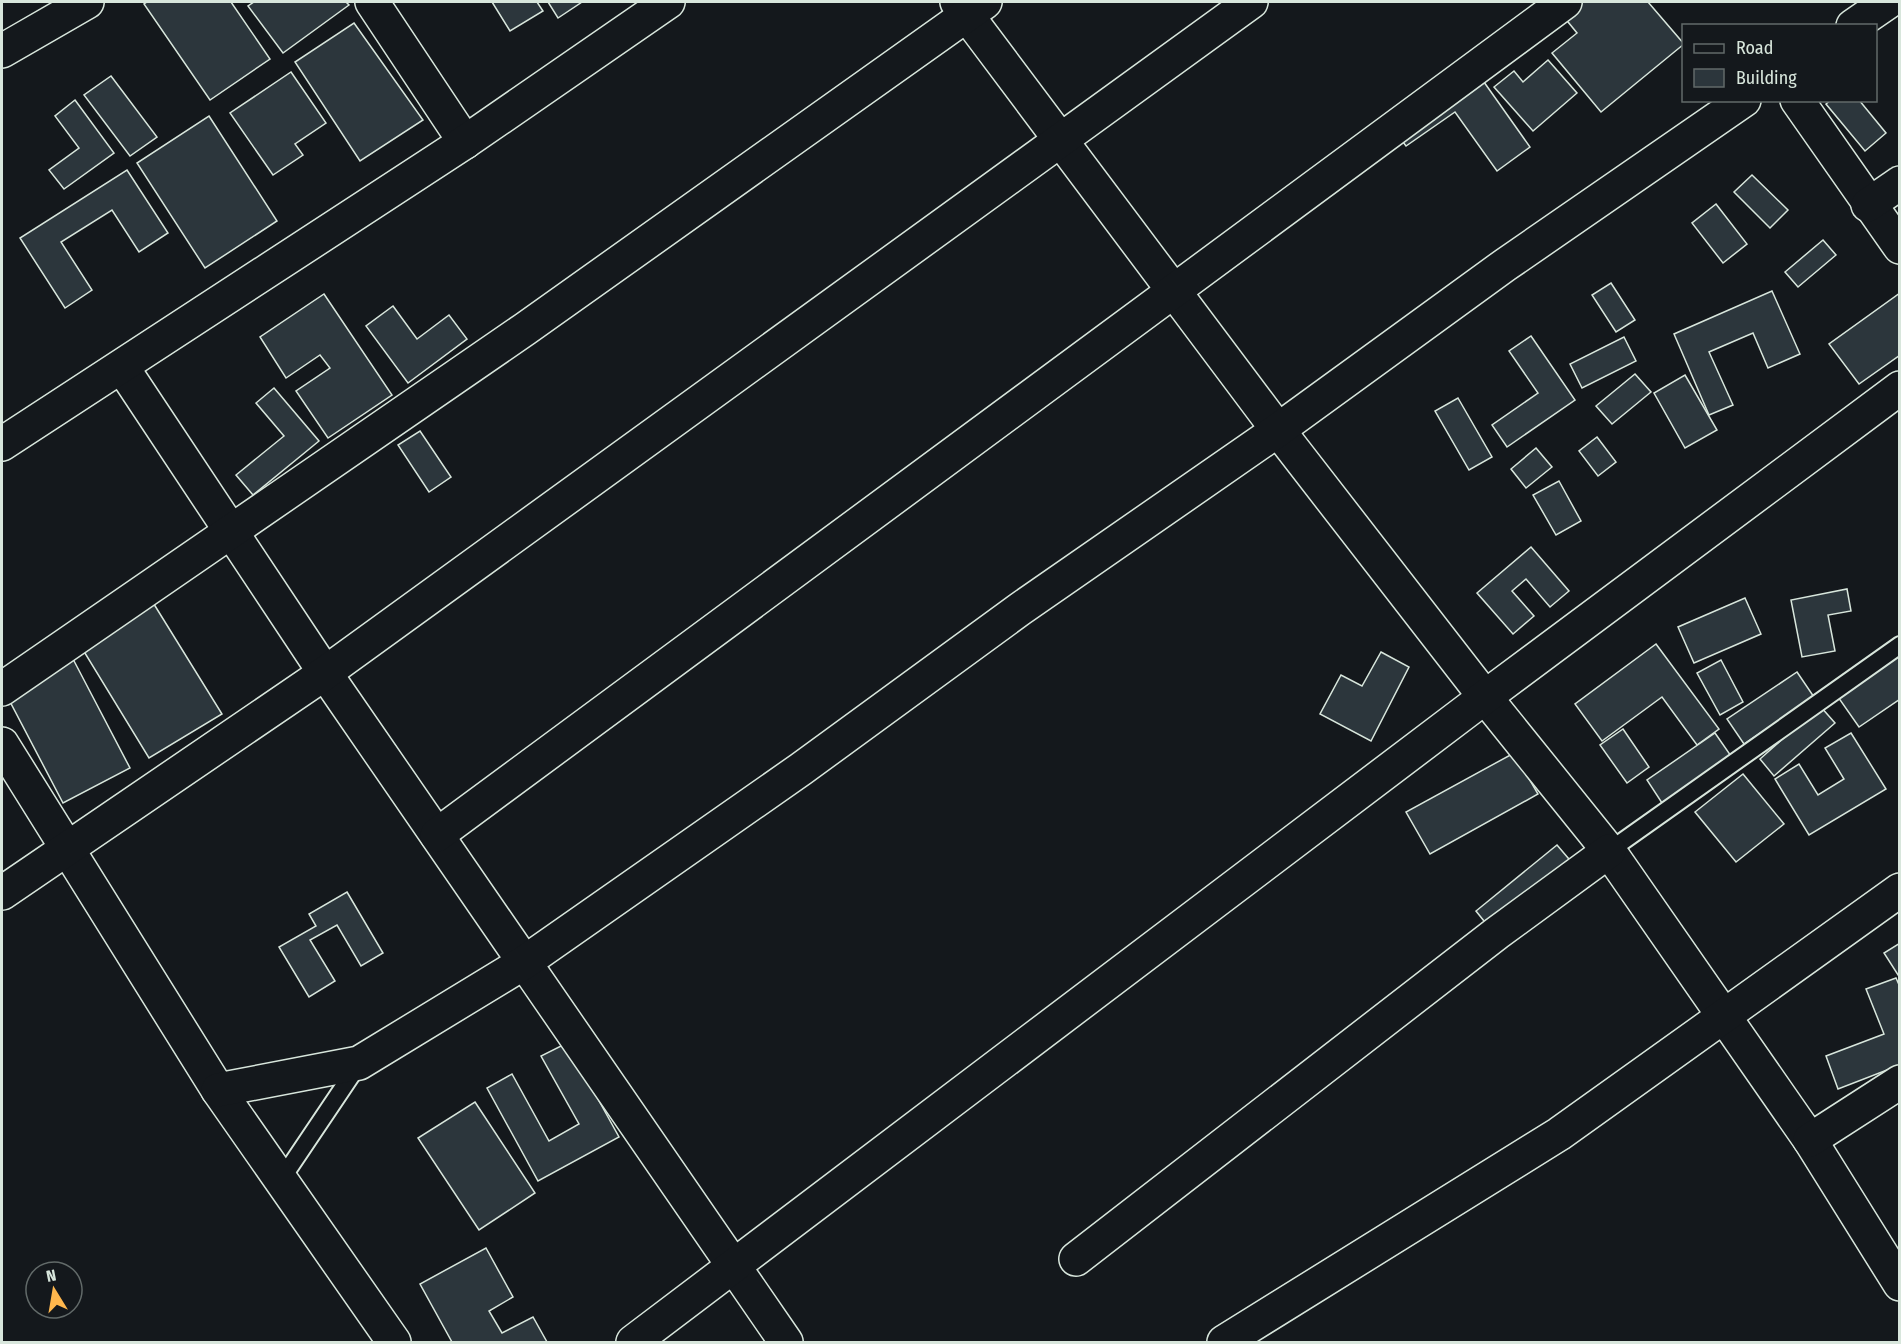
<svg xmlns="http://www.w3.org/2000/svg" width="1901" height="1344" font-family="'Fira Sans Condensed',sans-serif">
	<rect width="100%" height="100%" fill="#14181c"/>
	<!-- building -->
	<g fill="#2c363c" stroke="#d8e6dc" stroke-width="1.5">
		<polygon points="147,2 231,2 270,59 210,100 144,4"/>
		<polygon points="254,2 346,2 349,5 283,53 248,6"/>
		<polygon points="492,2 537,2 543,11 510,31"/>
		<polygon points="548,2 582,2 558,18"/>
		<polygon points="1583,2 1648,2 1684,44 1601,112 1552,53 1577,33 1564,17"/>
		<polygon points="354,23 423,120 360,161 295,62"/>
		<polygon points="1548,60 1577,93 1533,131 1494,87 1514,71 1523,82"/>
		<polygon points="291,72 326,123 295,144 303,155 273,175 230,113"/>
		<polygon points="1479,75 1530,147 1497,171 1455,112 1406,146 1397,134"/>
		<polygon points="111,76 157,137 130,156 84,95"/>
		<polygon points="75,100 114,153 64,189 49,170 79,148 55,116"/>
		<polygon points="1831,100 1859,100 1886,133 1865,151 1826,104"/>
		<polygon points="209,116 277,221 205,268 137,163"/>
		<polygon points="127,170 168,233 139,252 112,210 61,242 92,290 65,308 20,238"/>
		<polygon points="1752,175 1788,210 1770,228 1734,192"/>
		<polygon points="1716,204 1747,244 1723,263 1692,223"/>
		<polygon points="1823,240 1836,255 1798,287 1785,272"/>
		<polygon points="1611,283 1635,320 1616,332 1592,295"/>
		<polygon points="1772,291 1800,354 1768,368 1753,333 1709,352 1733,405 1709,415 1674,334"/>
		<polygon points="1900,293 1900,355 1859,384 1829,344"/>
		<polygon points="324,294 392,395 328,438 296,391 330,368 320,355 286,378 260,337"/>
		<polygon points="393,306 417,339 449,315 467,339 408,383 366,326"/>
		<polygon points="1531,336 1575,400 1507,447 1492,425 1538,393 1509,351"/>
		<polygon points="1624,337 1636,361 1582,388 1570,364"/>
		<polygon points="1635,374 1651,392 1612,424 1596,406"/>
		<polygon points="1685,375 1717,430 1685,448 1654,393"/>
		<polygon points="274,388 319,441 253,495 236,475 284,436 256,403"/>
		<polygon points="1458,398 1492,457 1469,470 1435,411"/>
		<polygon points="420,431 451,477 429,492 398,445"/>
		<polygon points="1597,437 1616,462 1598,476 1579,451"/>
		<polygon points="1536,448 1552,467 1526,488 1511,469"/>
		<polygon points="1559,481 1581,521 1556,535 1533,495"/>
		<polygon points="1531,547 1569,591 1550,607 1526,579 1512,591 1534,616 1513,634 1477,593"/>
		<polygon points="1847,589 1851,611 1828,615 1835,651 1802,657 1791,600"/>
		<polygon points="1745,598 1761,634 1694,663 1678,627"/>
		<polygon points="152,601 222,714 149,758 80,645"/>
		<polygon points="1656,644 1719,729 1697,745 1662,697 1602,741 1575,704"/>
		<polygon points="1381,652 1409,667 1371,741 1320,714 1341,675 1362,686"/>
		<polygon points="1900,653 1900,699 1859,727 1838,697"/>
		<polygon points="73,659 130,768 63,803 6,694"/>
		<polygon points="1721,660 1743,702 1720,715 1697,673"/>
		<polygon points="1797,672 1814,697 1744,744 1727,719"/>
		<polygon points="1820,706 1835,723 1774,776 1760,759"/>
		<polygon points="1623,729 1649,767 1627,783 1600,745"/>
		<polygon points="1715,733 1731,756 1662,803 1647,780"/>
		<polygon points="1851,733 1886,789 1809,835 1775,779 1799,764 1818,795 1844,779 1825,748"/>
		<polygon points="1514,753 1538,794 1430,854 1406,812"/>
		<polygon points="1743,774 1784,824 1736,862 1695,812"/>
		<polygon points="1557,845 1574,865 1492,931 1476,911"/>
		<polygon points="347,892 383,953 361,966 337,925 310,940 335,981 309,997 279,947 316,926 309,914"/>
		<polygon points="1900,943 1900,978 1884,953"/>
		<polygon points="1896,978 1900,987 1900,1065 1838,1089 1826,1056 1884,1034 1866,989"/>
		<polygon points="567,1043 619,1137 538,1181 487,1088 512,1074 549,1141 579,1124 541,1056"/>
		<polygon points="475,1102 535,1193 479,1230 418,1138"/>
		<polygon points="486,1248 513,1297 489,1311 502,1333 533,1317 547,1342 452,1342 420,1284"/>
	</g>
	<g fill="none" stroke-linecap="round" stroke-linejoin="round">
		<defs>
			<g id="lane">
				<polyline points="1609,851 1900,645"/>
				<polyline points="281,1180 359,1064"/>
			</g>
			<g id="street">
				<polyline points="372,2 465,142"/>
				<polyline points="957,2 1278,430 1485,697 1609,851 1810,1140 1900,1284"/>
				<polyline points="1853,26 1888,2"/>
				<polyline points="2,51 87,2"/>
				<polyline points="1797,100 1900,247"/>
				<polyline points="1868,205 1900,183"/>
				<polyline points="122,367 325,673 786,1342"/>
				<polyline points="2,689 525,329 985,2"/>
				<polyline points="2,744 218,1090 394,1342"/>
				<polyline points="437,835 1565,2"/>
				<polyline points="2,893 325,673 1251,2"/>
				<polyline points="218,1090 359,1063 525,962 801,769 1020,609 1278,430 1505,265 1744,100"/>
				<polyline points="1810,1140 1900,1082"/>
				<polyline points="1076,1259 1497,933 1609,851"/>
				<polyline points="633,1342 1485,697 1900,388"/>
				<polyline points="1224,1342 1559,1134 1900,890"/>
			</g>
			<polyline id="secondary" points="2,444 465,142 668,2"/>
		</defs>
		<!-- lane casing -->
		<use href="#lane" stroke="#d8e6dc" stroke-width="20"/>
		<!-- street casing -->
		<use href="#street" stroke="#d8e6dc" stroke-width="36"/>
		<!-- secondary casing -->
		<use href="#secondary" stroke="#d8e6dc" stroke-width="36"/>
		<!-- lane -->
		<use href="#lane" stroke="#14181c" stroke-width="16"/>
		<!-- street -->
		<use href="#street" stroke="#14181c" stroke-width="33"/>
		<!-- secondary -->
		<use href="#secondary" stroke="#14181c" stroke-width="33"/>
	</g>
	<!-- border -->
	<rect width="1901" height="1344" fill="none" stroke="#d8e6dc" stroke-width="6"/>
	<!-- legend -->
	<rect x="1682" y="24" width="195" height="78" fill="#14181c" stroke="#626a69" stroke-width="1.5"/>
	<rect x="1694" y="44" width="30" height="9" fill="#14181c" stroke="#626a69" stroke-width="1.5"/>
	<text x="1736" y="54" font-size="18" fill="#d8e6dc">Road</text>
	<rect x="1694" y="69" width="30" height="18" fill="#2c363c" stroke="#626a69" stroke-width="1.5"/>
	<text x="1736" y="84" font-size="18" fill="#d8e6dc">Building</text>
	<!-- north arrow -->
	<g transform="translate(54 1290) rotate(349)"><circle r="28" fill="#14181c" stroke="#626a69" stroke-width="1.5"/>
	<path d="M0-4.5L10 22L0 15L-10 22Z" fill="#ffb74d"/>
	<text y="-9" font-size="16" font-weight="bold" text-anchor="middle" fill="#d8e6dc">N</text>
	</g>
</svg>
